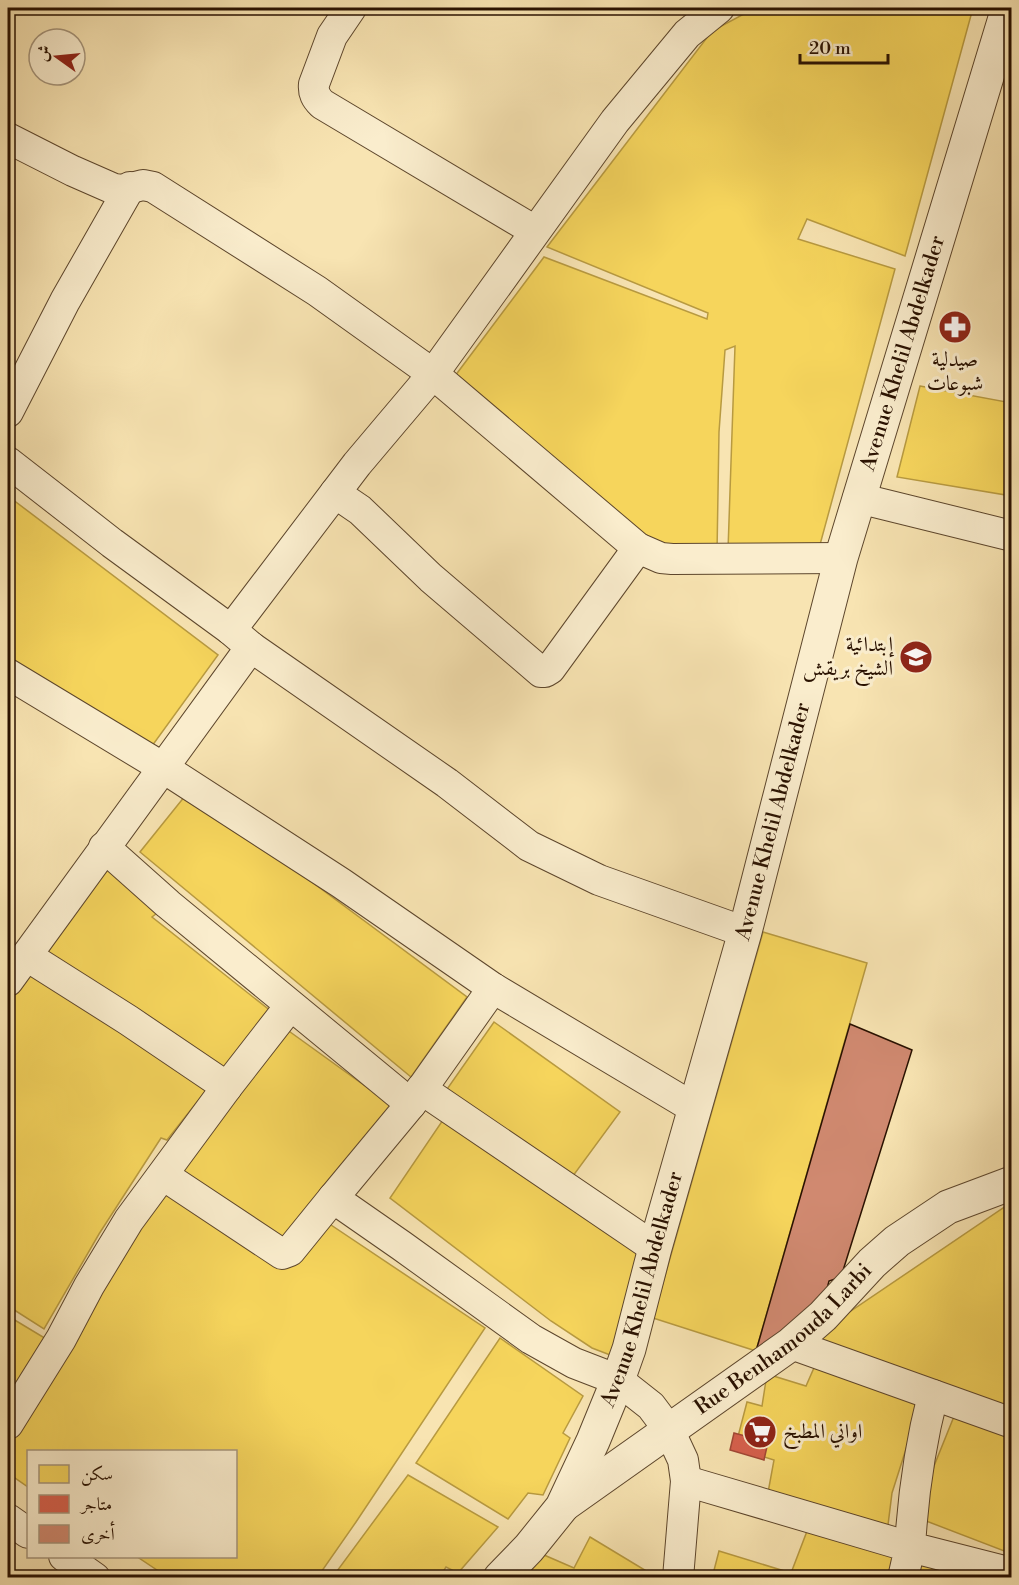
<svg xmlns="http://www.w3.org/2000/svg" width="1019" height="1585" font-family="'Libre Bodoni',Amiri,serif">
	<rect width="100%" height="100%" fill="#f8e4b2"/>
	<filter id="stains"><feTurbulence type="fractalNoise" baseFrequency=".00333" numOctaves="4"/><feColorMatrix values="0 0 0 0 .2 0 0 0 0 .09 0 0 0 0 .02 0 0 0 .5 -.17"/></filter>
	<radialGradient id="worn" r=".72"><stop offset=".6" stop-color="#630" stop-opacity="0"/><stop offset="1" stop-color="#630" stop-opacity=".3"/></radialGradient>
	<!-- homes -->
	<g fill="#f6d55c" stroke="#b89a40" stroke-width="1.5">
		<polygon points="755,8 973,8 905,256 807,219 798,239 895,269 818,552 728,550 735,346 725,350 719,432 717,553 659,554 455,376 544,257 707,319 708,313 547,247 712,31"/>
		<polygon points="920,386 1012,403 1012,496 897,477"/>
		<polygon points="8,496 218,655 152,746 8,657"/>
		<polygon points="189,791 467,997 411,1077 140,852"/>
		<polygon points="104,865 161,910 152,917 272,1012 222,1076 39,957"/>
		<polygon points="763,932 867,963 756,1351 653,1318"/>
		<polygon points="32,970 212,1083 167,1140 161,1138 99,1234 44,1329 8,1306 8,1003"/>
		<polygon points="494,1022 620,1112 570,1180 445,1092"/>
		<polygon points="286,1029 397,1109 284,1249 174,1178"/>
		<polygon points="447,1114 647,1251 618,1358 592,1348 551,1321 390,1198"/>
		<polygon points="168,1182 290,1264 319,1217 485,1328 356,1522 317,1578 169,1578 136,1556 236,1556 236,1452 28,1452 28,1487 8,1473 8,1437"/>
		<polygon points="1012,1202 1012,1416 811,1338"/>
		<polygon points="8,1316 48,1340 8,1408"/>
		<polygon points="500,1338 583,1396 563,1433 570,1438 543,1495 528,1493 508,1519 416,1463"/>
		<polygon points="817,1361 921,1402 892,1493 887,1533 767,1498 774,1460 735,1448 747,1402 762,1406 767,1374 806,1386"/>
		<polygon points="957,1409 1012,1430 1012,1554 921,1519 934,1466"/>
		<polygon points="408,1475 498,1527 458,1573 446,1567 439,1578 346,1578 337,1571"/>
		<polygon points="809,1526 902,1557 897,1578 712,1578 719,1551 791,1573"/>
		<polygon points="590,1537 658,1578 524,1578 544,1555 574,1568"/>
		<polygon points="921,1558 977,1578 918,1578"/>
	</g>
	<!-- shops -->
	<polygon fill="#d6604d" stroke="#a24836" stroke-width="1.5" points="734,1433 768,1442 764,1460 730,1450"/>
	<!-- building -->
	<polygon fill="#d08970" stroke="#291100" stroke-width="1.5" points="850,1024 912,1050 841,1277 829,1281 821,1312 756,1351"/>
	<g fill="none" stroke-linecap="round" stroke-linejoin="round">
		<defs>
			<g id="minor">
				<path d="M 351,8 L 332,36 L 314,84 C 313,93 316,98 322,104 L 535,231"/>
				<polyline points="8,138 73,171 114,189 123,190 143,185 153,187 317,291 433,374 638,548 661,558 672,559 841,558"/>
				<polyline points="8,412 65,301 130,187"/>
				<polyline points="8,462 112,543 231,630 251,647 447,783 529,846 599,880 745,932"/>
				<polyline points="335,493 360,510 431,578 541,672 545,672 550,669 638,548"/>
				<polyline points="858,498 1012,536"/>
				<polyline points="231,630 357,464 433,374 615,121 687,34 719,8"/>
				<polyline points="8,674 162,767 341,883 493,988 694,1108"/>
				<polyline points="104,847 168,904 411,1104 333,1198 402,1246 531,1339 574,1363 618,1380 651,1406 669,1430 683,1460 686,1481 678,1578"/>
				<polyline points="27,956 128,1020 227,1087"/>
				<polyline points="8,981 251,647"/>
				<polyline points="421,1089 655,1248"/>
				<polyline points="411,1104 493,988"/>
				<polyline points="163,1175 282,1254 290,1251 333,1198"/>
				<polyline points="791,1344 1012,1423"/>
				<path d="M 933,1395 C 920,1445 913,1495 910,1547 L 1012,1573"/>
				<polyline points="8,1424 61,1339 89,1286 129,1220 227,1087 290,1006"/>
				<polyline points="686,1481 910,1547 903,1578"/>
				<polyline points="8,1519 28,1533"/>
				<polyline points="64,1556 95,1578"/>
			</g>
			<g id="tertiary">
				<path id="s1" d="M 565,1504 L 791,1344 L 823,1316 L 872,1263 L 897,1241 L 948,1207 L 1012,1183"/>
				<path id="s2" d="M 500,1578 L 529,1548 L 562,1507 L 593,1441 L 618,1380 L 629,1349 L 655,1248 L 745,932 L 841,558 L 1008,8"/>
			</g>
		</defs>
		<!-- minor casing -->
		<use href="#minor" stroke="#5d462c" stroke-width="32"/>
		<!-- tertiary casing -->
		<use href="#tertiary" stroke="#5d462c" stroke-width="35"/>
		<!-- minor -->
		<use href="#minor" stroke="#faedcd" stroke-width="30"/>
		<!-- tertiary -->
		<use href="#tertiary" stroke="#faedcd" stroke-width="33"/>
	</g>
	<!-- icons -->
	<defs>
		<symbol id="pharmacy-disc" viewBox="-11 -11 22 22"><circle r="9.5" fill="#8f2418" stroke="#faedcd"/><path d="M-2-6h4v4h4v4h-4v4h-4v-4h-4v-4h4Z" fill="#fff"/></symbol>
		<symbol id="school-disc" viewBox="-11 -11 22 22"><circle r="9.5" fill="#8f2418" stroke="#faedcd"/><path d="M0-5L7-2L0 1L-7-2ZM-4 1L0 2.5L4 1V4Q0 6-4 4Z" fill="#fff"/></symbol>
		<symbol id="supermarket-disc" viewBox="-11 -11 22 22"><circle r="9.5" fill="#8f2418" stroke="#faedcd"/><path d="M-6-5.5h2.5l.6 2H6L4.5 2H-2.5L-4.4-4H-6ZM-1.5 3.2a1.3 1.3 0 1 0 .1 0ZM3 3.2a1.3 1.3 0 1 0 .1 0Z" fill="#fff"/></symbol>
	</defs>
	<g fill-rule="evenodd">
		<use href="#pharmacy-disc" x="936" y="308" width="38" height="38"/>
		<use href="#school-disc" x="897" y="638" width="38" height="38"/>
		<use href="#supermarket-disc" x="741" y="1413" width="38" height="38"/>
	</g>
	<g text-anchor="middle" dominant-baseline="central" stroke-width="6" stroke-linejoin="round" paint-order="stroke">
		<!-- street labels -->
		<g font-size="21" fill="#291100" stroke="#faedcd">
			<text stroke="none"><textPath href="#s2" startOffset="1299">Avenue Khelil Abdelkader</textPath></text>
			<text stroke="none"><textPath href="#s2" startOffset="813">Avenue Khelil Abdelkader</textPath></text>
			<text stroke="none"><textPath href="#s2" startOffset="327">Avenue Khelil Abdelkader</textPath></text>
			<text stroke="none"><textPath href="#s1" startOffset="274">Rue Benhamouda Larbi</textPath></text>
		</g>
		<!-- poi labels -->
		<g font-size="21" fill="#291100" stroke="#faedcd">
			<text x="955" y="360">صيدلية<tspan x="955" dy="24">شبوعات</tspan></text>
			<text x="893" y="645" text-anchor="end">إبتدائية<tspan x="893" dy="24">الشيخ بريقش</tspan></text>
			<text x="783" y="1432" text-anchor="start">اواني المطبخ</text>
		</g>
	</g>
	<!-- margin -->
	<rect width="1019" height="1585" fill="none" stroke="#f8e4b2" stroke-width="30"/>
	<rect x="9" y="9" width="1001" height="1567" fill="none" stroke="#291100" stroke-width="3"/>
	<rect x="15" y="15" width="989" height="1555" fill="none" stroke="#291100" stroke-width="1.5"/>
	<!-- legend -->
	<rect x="27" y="1450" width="210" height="108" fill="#faedcd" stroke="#a6957b" stroke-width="1.5"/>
	<rect x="39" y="1465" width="30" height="18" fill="#f6d55c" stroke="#a6957b" stroke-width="1.5"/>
	<text x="81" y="1480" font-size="18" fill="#291100">سكن</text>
	<rect x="39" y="1495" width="30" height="18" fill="#d6604d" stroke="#a6957b" stroke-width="1.5"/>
	<text x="81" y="1510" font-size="18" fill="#291100">متاجر</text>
	<rect x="39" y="1525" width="30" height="18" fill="#d08970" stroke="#a6957b" stroke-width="1.5"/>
	<text x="81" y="1540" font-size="18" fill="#291100">أخرى</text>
	<!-- north arrow -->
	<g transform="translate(57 57) rotate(285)"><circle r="28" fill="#faedcd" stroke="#a6957b" stroke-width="1.5"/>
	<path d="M0-4.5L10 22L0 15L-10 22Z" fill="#8f2418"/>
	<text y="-9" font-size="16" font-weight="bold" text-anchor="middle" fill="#291100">ش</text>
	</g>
	<!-- scale -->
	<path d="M800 54v9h88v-9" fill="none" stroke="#291100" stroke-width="3"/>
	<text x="809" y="54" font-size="18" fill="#291100" stroke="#faedcd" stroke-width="4.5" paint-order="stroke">20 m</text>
	<rect width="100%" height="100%" filter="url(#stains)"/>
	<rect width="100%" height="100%" fill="url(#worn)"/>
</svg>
